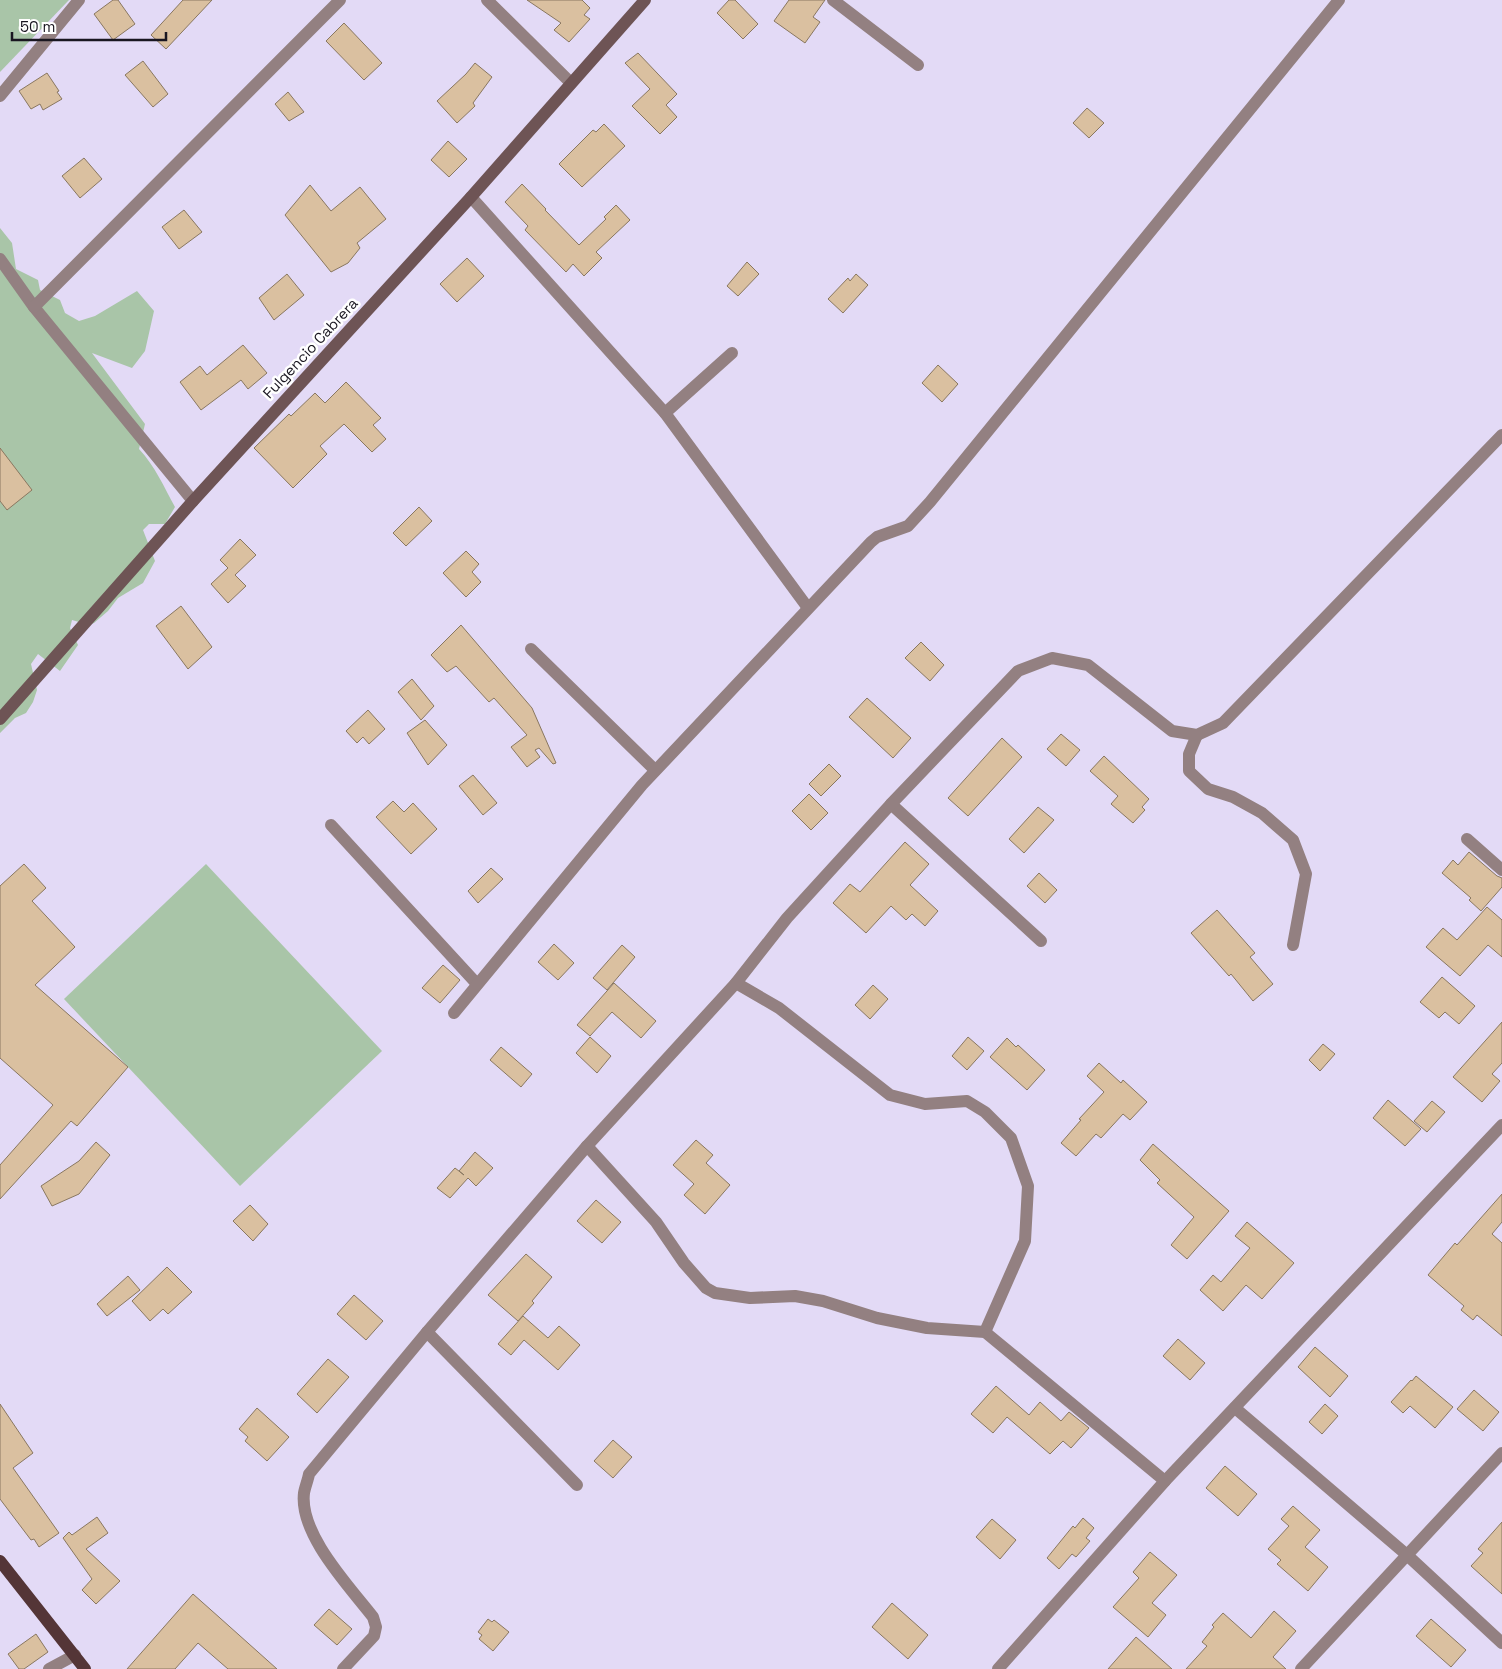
<svg xmlns="http://www.w3.org/2000/svg" width="1502" height="1669" font-family="'Space Grotesk',sans-serif">
	<rect width="100%" height="100%" fill="#e3daf6"/>
	<!-- green -->
	<g fill="#a9c5a8">
		<polygon points="0,0 69,0 0,72"/>
		<path d="M 0,228 L 12,243 L 16,269 L 38,280 L 40,290 L 60,300 L 65,313 L 79,321 L 95,316 L 137,291 L 154,311 L 145,351 L 132,368 L 92,353 L 145,424 L 139,449 C 155,466 164,487 175,507 L 165,524 L 149,524 L 143,530 L 155,561 L 143,583 L 118,598 L 108,611 L 94,623 L 89,625 L 72,620 L 70,628 L 78,645 L 60,671 L 38,654 L 31,664 L 37,690 L 33,702 L 26,713 L 15,718 L 0,733 Z"/>
		<polygon points="206,864 382,1051 240,1186 64,999"/>
	</g>
	<!-- building -->
	<g fill="#dac0a0" stroke="#897760">
		<polygon points="113,0 118,0 135,24 113,40 94,14"/>
		<polygon points="183,0 212,0 166,49 151,35"/>
		<polygon points="527,0 582,0 590,8 584,15 590,19 569,42 554,30 561,23"/>
		<polygon points="729,0 735,0 758,24 743,39 717,13"/>
		<polygon points="789,0 825,0 813,17 820,22 805,43 774,21"/>
		<polygon points="344,23 382,63 364,80 326,41"/>
		<polygon points="638,53 677,94 666,105 677,117 660,134 632,106 650,89 625,63"/>
		<polygon points="143,61 168,94 153,107 125,75"/>
		<polygon points="475,63 492,77 473,103 475,106 457,123 437,101 466,74"/>
		<polygon points="47,73 59,91 57,92 62,99 43,110 40,104 31,109 19,91"/>
		<polygon points="288,92 304,112 289,121 275,104"/>
		<polygon points="1087,108 1104,123 1089,138 1073,123"/>
		<polygon points="604,124 625,146 582,187 559,164 593,130 596,132"/>
		<polygon points="448,141 467,159 449,177 431,160"/>
		<polygon points="84,158 102,179 80,198 62,176"/>
		<polygon points="522,184 546,209 545,210 579,245 606,219 604,217 616,205 630,220 596,252 602,258 584,276 573,264 566,272 525,230 528,226 505,202"/>
		<polygon points="310,185 331,211 360,187 386,219 357,243 360,248 348,263 331,272 285,215"/>
		<polygon points="184,210 202,232 179,249 162,227"/>
		<polygon points="467,258 484,276 457,302 440,284"/>
		<polygon points="747,262 759,274 738,296 727,286"/>
		<polygon points="287,274 304,295 274,320 259,298"/>
		<polygon points="856,274 868,285 843,313 828,299 848,278 850,281"/>
		<polygon points="243,345 267,373 248,389 241,380 201,410 180,382 200,366 207,375"/>
		<polygon points="938,365 958,384 942,402 922,383"/>
		<polygon points="346,382 381,418 373,425 386,439 372,452 344,424 320,446 327,454 293,488 254,448 289,414 291,416 315,393 325,403"/>
		<polygon points="0,448 32,490 7,510 0,501"/>
		<polygon points="419,507 432,521 406,546 393,533"/>
		<polygon points="240,539 256,555 235,575 246,586 228,603 211,584 228,568 220,560"/>
		<polygon points="466,551 479,564 472,572 481,582 466,597 443,573"/>
		<polygon points="181,606 212,647 188,669 156,626"/>
		<polygon points="461,625 532,708 556,763 553,764 539,748 535,750 540,757 527,767 511,747 527,735 494,698 489,702 456,666 447,672 431,655"/>
		<polygon points="921,642 944,665 930,681 905,658"/>
		<polygon points="412,679 434,706 421,720 398,692"/>
		<polygon points="867,698 911,738 893,758 849,717"/>
		<polygon points="368,710 385,729 369,744 363,737 357,743 346,731"/>
		<polygon points="425,720 447,745 428,765 407,733"/>
		<polygon points="1061,734 1080,750 1066,766 1047,749"/>
		<polygon points="1002,738 1022,757 968,816 948,798"/>
		<polygon points="1104,756 1149,799 1142,807 1145,810 1133,823 1111,804 1118,796 1090,771"/>
		<polygon points="829,764 841,776 821,796 809,784"/>
		<polygon points="473,775 497,803 483,815 459,786"/>
		<polygon points="809,794 828,813 811,830 792,811"/>
		<polygon points="393,801 404,812 413,803 437,829 411,854 376,817"/>
		<polygon points="1038,807 1054,820 1024,853 1009,839"/>
		<polygon points="905,842 929,864 910,885 938,911 925,926 912,914 906,920 891,906 866,933 833,903 850,884 860,892"/>
		<polygon points="1469,852 1497,876 1502,878 1502,887 1481,911 1469,900 1471,898 1442,873 1453,860 1458,865"/>
		<polygon points="24,864 46,888 32,901 75,947 35,985 128,1067 77,1126 71,1121 0,1199 0,1165 53,1105 0,1058 0,886"/>
		<polygon points="491,868 503,879 478,903 468,891"/>
		<polygon points="1039,873 1057,890 1045,903 1027,886"/>
		<polygon points="1487,907 1502,920 1502,957 1488,945 1460,976 1426,947 1443,928 1457,940"/>
		<polygon points="1217,910 1255,953 1250,957 1273,984 1253,1001 1231,974 1229,976 1191,933"/>
		<polygon points="554,944 574,963 558,980 538,962"/>
		<polygon points="622,945 635,957 607,990 593,978"/>
		<polygon points="443,965 460,980 440,1003 422,988"/>
		<polygon points="1442,977 1475,1006 1459,1024 1445,1012 1439,1018 1420,1002"/>
		<polygon points="614,983 656,1021 641,1038 612,1012 590,1036 577,1025"/>
		<polygon points="873,985 888,999 870,1019 855,1005"/>
		<polygon points="1502,1022 1502,1063 1492,1074 1500,1081 1482,1102 1453,1077"/>
		<polygon points="590,1037 611,1056 597,1073 576,1053"/>
		<polygon points="968,1037 984,1051 967,1070 952,1056"/>
		<polygon points="1007,1038 1016,1047 1018,1045 1045,1070 1027,1090 990,1057"/>
		<polygon points="1323,1044 1335,1054 1320,1071 1309,1060"/>
		<polygon points="501,1047 532,1074 521,1087 490,1060"/>
		<polygon points="1099,1063 1121,1083 1123,1080 1147,1102 1130,1120 1123,1114 1101,1138 1096,1134 1076,1156 1061,1143 1081,1120 1079,1119 1104,1092 1087,1076"/>
		<polygon points="1388,1100 1421,1129 1405,1146 1373,1118"/>
		<polygon points="1432,1101 1445,1112 1427,1132 1414,1121"/>
		<polygon points="696,1140 713,1155 706,1163 730,1185 705,1214 684,1195 694,1184 673,1165"/>
		<polygon points="96,1142 110,1155 79,1194 52,1206 41,1186 79,1161"/>
		<polygon points="1153,1144 1229,1211 1187,1259 1171,1245 1194,1217 1157,1183 1160,1180 1140,1160"/>
		<polygon points="475,1152 493,1168 476,1186 468,1178 450,1198 437,1188 455,1168 464,1175 459,1171"/>
		<polygon points="1502,1194 1502,1222 1492,1234 1502,1243 1502,1336 1477,1315 1473,1320 1461,1310 1464,1306 1428,1275 1455,1243 1457,1245"/>
		<polygon points="596,1200 621,1222 602,1243 577,1221"/>
		<polygon points="250,1205 268,1224 253,1241 233,1221"/>
		<polygon points="1247,1222 1294,1263 1262,1299 1246,1285 1223,1311 1200,1290 1213,1275 1221,1282 1250,1248 1235,1236"/>
		<polygon points="526,1254 552,1277 532,1301 534,1303 518,1321 488,1295"/>
		<polygon points="167,1267 192,1292 168,1314 163,1309 150,1321 132,1301"/>
		<polygon points="128,1276 140,1290 107,1316 97,1304"/>
		<polygon points="354,1295 383,1321 366,1340 337,1314"/>
		<polygon points="523,1316 548,1338 559,1326 580,1345 558,1370 524,1340 511,1355 498,1344"/>
		<polygon points="1178,1339 1205,1363 1190,1380 1163,1356"/>
		<polygon points="1315,1347 1348,1376 1330,1397 1298,1367"/>
		<polygon points="328,1359 349,1377 317,1413 297,1394"/>
		<polygon points="1416,1376 1453,1407 1435,1428 1410,1406 1403,1413 1391,1402 1411,1380 1412,1381"/>
		<polygon points="996,1386 1029,1415 1040,1402 1061,1421 1069,1412 1089,1428 1071,1448 1063,1441 1050,1454 1007,1417 993,1433 971,1414"/>
		<polygon points="1474,1390 1499,1412 1483,1431 1457,1409"/>
		<polygon points="0,1404 33,1453 13,1468 59,1533 39,1547 34,1539 31,1540 0,1499"/>
		<polygon points="1325,1404 1338,1416 1322,1434 1309,1422"/>
		<polygon points="257,1408 289,1437 267,1461 245,1441 248,1437 239,1429"/>
		<polygon points="613,1440 632,1457 613,1478 594,1461"/>
		<polygon points="1225,1466 1257,1494 1238,1516 1206,1488"/>
		<polygon points="1293,1506 1320,1530 1305,1547 1328,1567 1308,1591 1277,1564 1281,1560 1268,1549 1289,1526 1281,1519"/>
		<polygon points="97,1517 108,1533 86,1549 120,1581 96,1604 82,1590 92,1579 63,1538 69,1532 72,1535"/>
		<polygon points="1083,1518 1094,1528 1086,1538 1090,1541 1076,1557 1072,1554 1059,1569 1047,1558 1073,1526 1075,1528"/>
		<polygon points="992,1519 1016,1540 1000,1559 976,1537"/>
		<polygon points="1502,1522 1502,1594 1471,1566 1483,1553 1478,1549"/>
		<polygon points="1150,1552 1177,1575 1152,1603 1166,1615 1148,1637 1113,1607 1139,1578 1133,1572"/>
		<polygon points="193,1594 220,1618 277,1669 228,1669 198,1643 175,1669 127,1669"/>
		<polygon points="892,1603 928,1635 908,1659 872,1627"/>
		<polygon points="329,1609 352,1629 337,1645 314,1625"/>
		<polygon points="1274,1611 1296,1631 1273,1657 1286,1669 1186,1669 1207,1646 1202,1642 1214,1627 1212,1625 1223,1613 1251,1638"/>
		<polygon points="488,1619 492,1622 494,1620 509,1632 493,1651 479,1639 482,1635 478,1632"/>
		<polygon points="1431,1619 1466,1650 1451,1667 1416,1636"/>
		<polygon points="36,1634 48,1652 24,1669 19,1669 8,1654"/>
		<polygon points="1136,1637 1172,1669 1108,1669"/>
	</g>
	<g fill="none" stroke-linecap="round" stroke-linejoin="round">
		<!-- minor -->
		<g stroke="#938081" stroke-width="12">
			<polyline points="487,0 571,83"/>
			<polyline points="833,0 918,65"/>
			<polyline points="0,96 79,0"/>
			<polyline points="471,197 665,413 808,608"/>
			<polyline points="0,259 34,307 193,501"/>
			<polyline points="34,307 340,0"/>
			<polyline points="665,413 732,353"/>
			<polyline points="531,649 655,770"/>
			<polyline points="1197,735 1189,754 1189,771 1208,789 1233,797 1262,813 1293,840 1306,874 1293,945"/>
			<polyline points="891,804 1041,941"/>
			<polyline points="331,825 477,984"/>
			<polyline points="1467,839 1502,870"/>
			<polyline points="736,983 779,1008 890,1095 925,1104 967,1101 985,1112 1011,1138 1028,1186 1025,1241 985,1332"/>
			<polyline points="454,1013 642,785 871,542 877,537 908,526 930,502 1339,0"/>
			<polyline points="587,1146 656,1222 684,1263 706,1288 715,1293 750,1298 795,1296 823,1301 877,1318 927,1328 985,1332 1165,1481"/>
			<polyline points="427,1332 577,1485"/>
			<polyline points="1235,1408 1407,1555 1502,1643"/>
			<polyline points="49,1669 75,1655"/>
			<path d="M 343,1669 L 374,1636 L 376,1627 L 373,1617 C 349,1586 299,1534 304,1493 C 305,1487 308,1480 309,1474 L 427,1332 L 587,1146 L 736,983 L 787,918 L 891,804 L 1018,671 L 1052,658 L 1088,665 L 1172,731 L 1197,735 L 1223,723 L 1502,435"/>
			<polyline points="998,1669 1165,1481 1502,1125"/>
			<polyline points="1301,1669 1502,1453"/>
		</g>
		<!-- secondary -->
		<polyline stroke="#6e5455" stroke-width="12" points="0,719 193,501 471,197 645,0"/>
		<!-- primary -->
		<polyline stroke="#543537" stroke-width="12" points="0,1561 85,1669"/>
	</g>
	<g text-anchor="middle" dominant-baseline="central" stroke-width="5" stroke-linejoin="round" paint-order="stroke">
		<!-- street labels -->
		<g font-size="15" fill="#191620" stroke="#fff">
			<text transform="translate(310 348) rotate(-47)">Fulgencio Cabrera</text>
		</g>
	</g>
	<!-- scale -->
	<path d="M12 32v8h154v-8" fill="none" stroke="#191620" stroke-width="2.5"/>
	<text x="20" y="32" font-size="15" fill="#191620" stroke="#ffffff" stroke-width="4" paint-order="stroke">50 m</text>
</svg>
